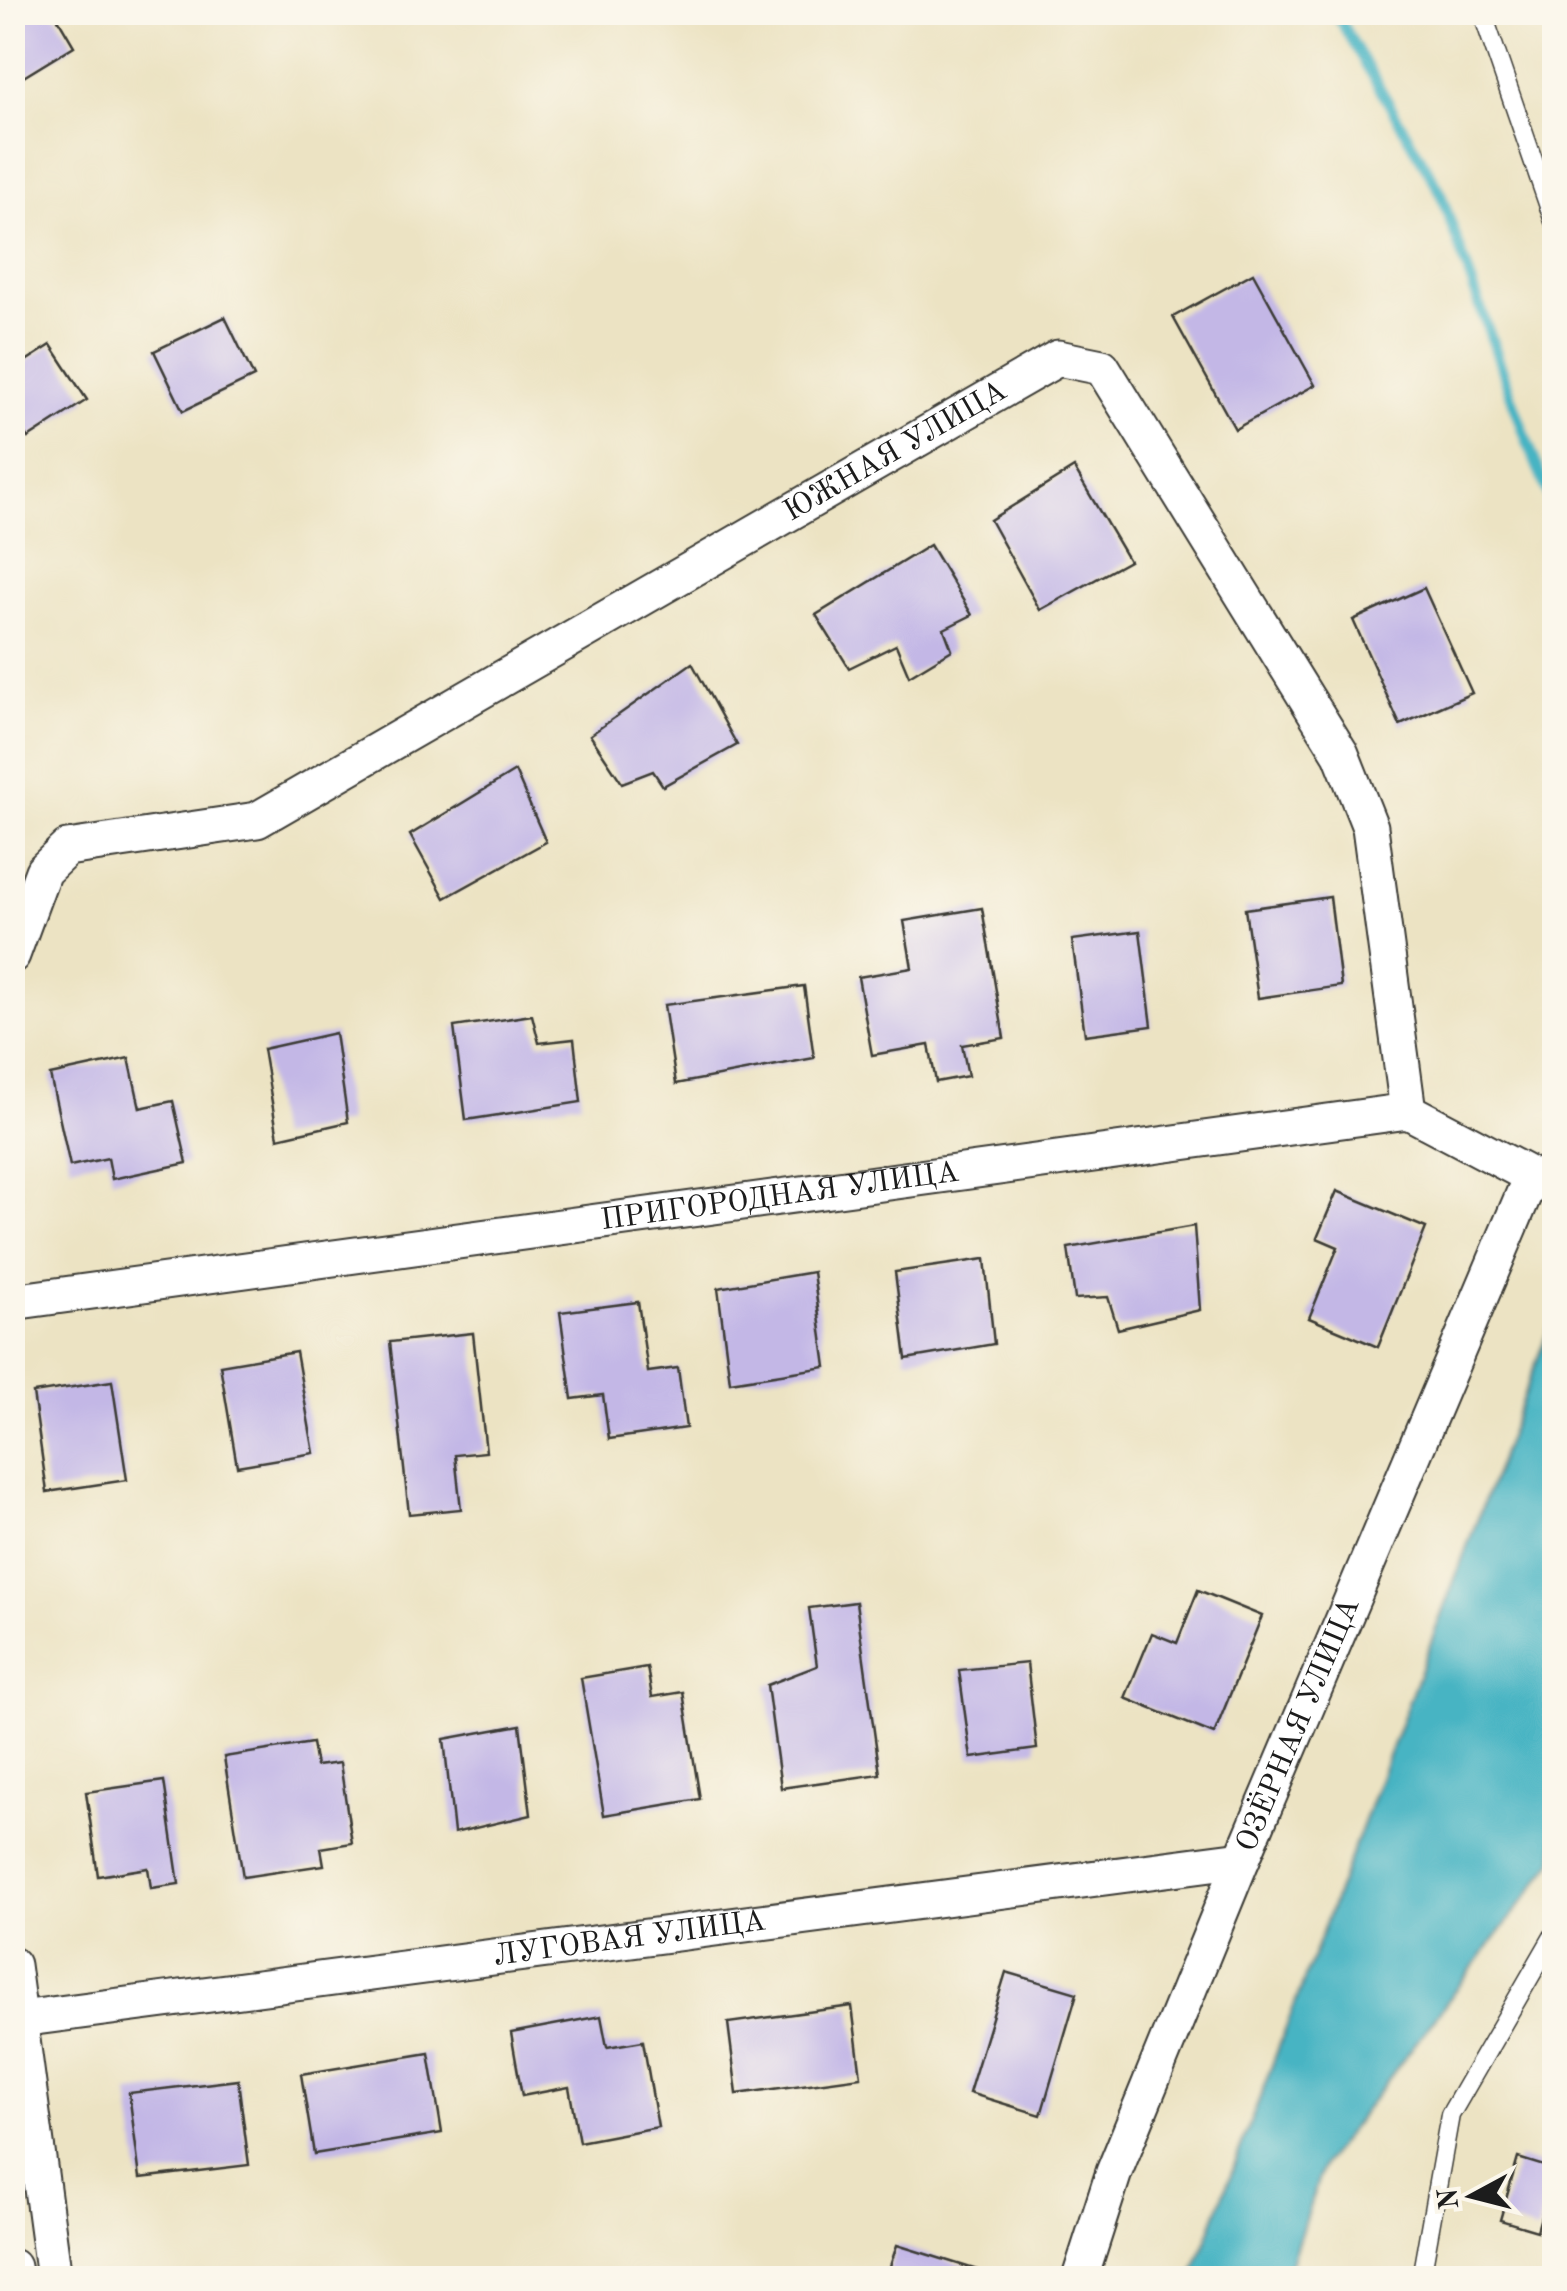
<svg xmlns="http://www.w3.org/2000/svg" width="1567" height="2291" font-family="'Old Standard TT',serif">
	<rect width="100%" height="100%" fill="#fbf7ec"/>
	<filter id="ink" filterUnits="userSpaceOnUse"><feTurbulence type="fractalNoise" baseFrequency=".01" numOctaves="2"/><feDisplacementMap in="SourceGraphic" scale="20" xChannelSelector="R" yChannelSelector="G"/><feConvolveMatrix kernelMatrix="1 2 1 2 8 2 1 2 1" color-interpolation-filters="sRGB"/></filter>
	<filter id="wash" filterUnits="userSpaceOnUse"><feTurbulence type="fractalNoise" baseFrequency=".0048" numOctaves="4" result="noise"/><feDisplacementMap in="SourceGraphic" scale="40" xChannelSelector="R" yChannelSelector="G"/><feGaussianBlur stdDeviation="2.25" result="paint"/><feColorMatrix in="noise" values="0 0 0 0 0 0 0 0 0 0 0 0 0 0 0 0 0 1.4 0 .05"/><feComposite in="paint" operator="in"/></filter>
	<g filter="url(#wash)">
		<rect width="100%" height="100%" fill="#ece3c3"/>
		<!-- water -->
		<polygon fill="#47b4c3" stroke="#326870" stroke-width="2.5" points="1554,1315 1554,1861 1323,2165 1286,2278 1192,2278"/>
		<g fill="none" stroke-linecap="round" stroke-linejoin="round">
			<!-- stream -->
			<polyline stroke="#47b4c3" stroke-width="11" points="1335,12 1439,189 1526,438 1554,509"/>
		</g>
		<g id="blocks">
			<!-- building -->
			<g fill="#c3b7e6">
				<polygon points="12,12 54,12 74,46 12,84"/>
				<polygon points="1253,273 1315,385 1235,429 1173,317"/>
				<polygon points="225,317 254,377 183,411 154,351"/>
				<polygon points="51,345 87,400 28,438 12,415 12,370"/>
				<polygon points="1074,468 1129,561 1040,610 990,520"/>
				<polygon points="930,545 972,615 944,629 952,650 909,676 896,645 849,668 816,615"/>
				<polygon points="1424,588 1472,693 1400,725 1353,620"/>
				<polygon points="692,663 737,745 663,786 653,771 622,783 590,735"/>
				<polygon points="515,771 546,842 445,898 410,835"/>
				<polygon points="1330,897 1341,986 1258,998 1245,909"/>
				<polygon points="982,908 1004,1038 962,1045 968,1076 936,1082 929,1045 872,1055 858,977 912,968 904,921"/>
				<polygon points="1140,931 1152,1026 1085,1035 1072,940"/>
				<polygon points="804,986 814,1058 676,1084 664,1005"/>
				<polygon points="532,1015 539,1043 574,1039 581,1102 466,1120 454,1027"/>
				<polygon points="335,1033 348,1122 278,1138 263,1049"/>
				<polygon points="129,1058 140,1108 173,1101 187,1163 112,1179 108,1158 70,1166 50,1075"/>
				<polygon points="1337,1191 1426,1228 1378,1347 1309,1318 1338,1247 1317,1238"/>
				<polygon points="1194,1226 1200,1310 1118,1329 1108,1297 1075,1299 1068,1248"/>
				<polygon points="985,1259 994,1344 906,1359 895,1272"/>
				<polygon points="813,1272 826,1367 730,1382 718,1288"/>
				<polygon points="638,1302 648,1372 678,1368 686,1428 609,1439 603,1395 572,1399 560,1312"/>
				<polygon points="473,1333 486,1452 455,1455 461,1509 409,1514 390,1342"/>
				<polygon points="296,1352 314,1453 237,1466 220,1365"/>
				<polygon points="112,1381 127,1480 47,1492 33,1393"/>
				<polygon points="1198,1590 1262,1616 1214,1734 1125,1698 1152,1633 1177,1643"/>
				<polygon points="856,1602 880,1774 781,1788 767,1685 817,1666 809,1608"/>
				<polygon points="1027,1663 1037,1749 971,1758 959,1670"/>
				<polygon points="647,1667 652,1697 683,1692 700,1799 604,1815 581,1678"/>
				<polygon points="520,1725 531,1815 454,1833 444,1739"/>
				<polygon points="312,1743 316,1766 340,1763 352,1843 321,1848 324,1865 243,1877 224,1757"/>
				<polygon points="164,1781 179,1884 151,1888 148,1868 98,1876 86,1792"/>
				<polygon points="1006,1972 1077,1993 1041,2115 969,2093"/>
				<polygon points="852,2006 861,2077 737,2094 728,2023"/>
				<polygon points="601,2016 607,2047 643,2041 658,2127 579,2142 569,2087 522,2096 511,2033"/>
				<polygon points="429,2053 442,2133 314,2154 301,2074"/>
				<polygon points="238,2080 249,2165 140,2178 129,2093"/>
				<polygon points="1518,2158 1554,2169 1537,2231 1500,2220"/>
				<polygon points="897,2245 1003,2278 886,2278"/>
			</g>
		</g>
	</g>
	<g filter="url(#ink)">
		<use href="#blocks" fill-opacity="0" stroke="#3b3a35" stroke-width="2.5"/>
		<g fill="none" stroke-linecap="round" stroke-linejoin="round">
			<defs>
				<g id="service">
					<polyline points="1482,12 1554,221"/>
					<polyline points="1421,2278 1450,2115 1554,1935"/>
				</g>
				<g id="minor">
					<path id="s1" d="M 12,955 L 43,871 L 67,848 L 257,820 L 1058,358 L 1102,367 L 1341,754 L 1370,827 L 1408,1111"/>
					<path id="s2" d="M 12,1302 L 1408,1111 L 1554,1188"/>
					<polyline points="12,1965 54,2278"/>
					<path id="s3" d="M 20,2019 L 1242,1859"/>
					<polyline points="12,2267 14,2278"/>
					<path id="s4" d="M 1080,2278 L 1114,2172 L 1242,1859 L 1531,1177"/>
				</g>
			</defs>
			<!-- service casing -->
			<use href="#service" stroke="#3b3a35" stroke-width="21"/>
			<!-- minor casing -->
			<use href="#minor" stroke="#3b3a35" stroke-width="39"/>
			<!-- service -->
			<use href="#service" stroke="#fff" stroke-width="18"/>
			<!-- minor -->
			<use href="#minor" stroke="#fff" stroke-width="35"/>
		</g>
	</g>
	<g text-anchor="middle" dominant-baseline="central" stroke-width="8" stroke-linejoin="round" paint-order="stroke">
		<!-- street labels -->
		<g font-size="30" fill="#1c1c1c" stroke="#fbf7ec">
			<text stroke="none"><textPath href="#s1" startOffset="1052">ЮЖНАЯ УЛИЦА</textPath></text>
			<text stroke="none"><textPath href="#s2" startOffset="775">ПРИГОРОДНАЯ УЛИЦА</textPath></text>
			<text stroke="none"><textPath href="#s4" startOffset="595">ОЗЁРНАЯ УЛИЦА</textPath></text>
			<text stroke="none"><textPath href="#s3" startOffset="615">ЛУГОВАЯ УЛИЦА</textPath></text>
		</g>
	</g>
	<!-- margin -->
	<rect width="1567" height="2291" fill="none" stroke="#fbf7ec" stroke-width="50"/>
	<!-- north arrow -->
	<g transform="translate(1472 2196) rotate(263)" stroke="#fbf7ec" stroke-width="8" paint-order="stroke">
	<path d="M0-8L18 38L0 25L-18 38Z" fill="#1c1c1c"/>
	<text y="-15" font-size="28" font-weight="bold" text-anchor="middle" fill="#1c1c1c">N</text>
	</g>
</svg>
